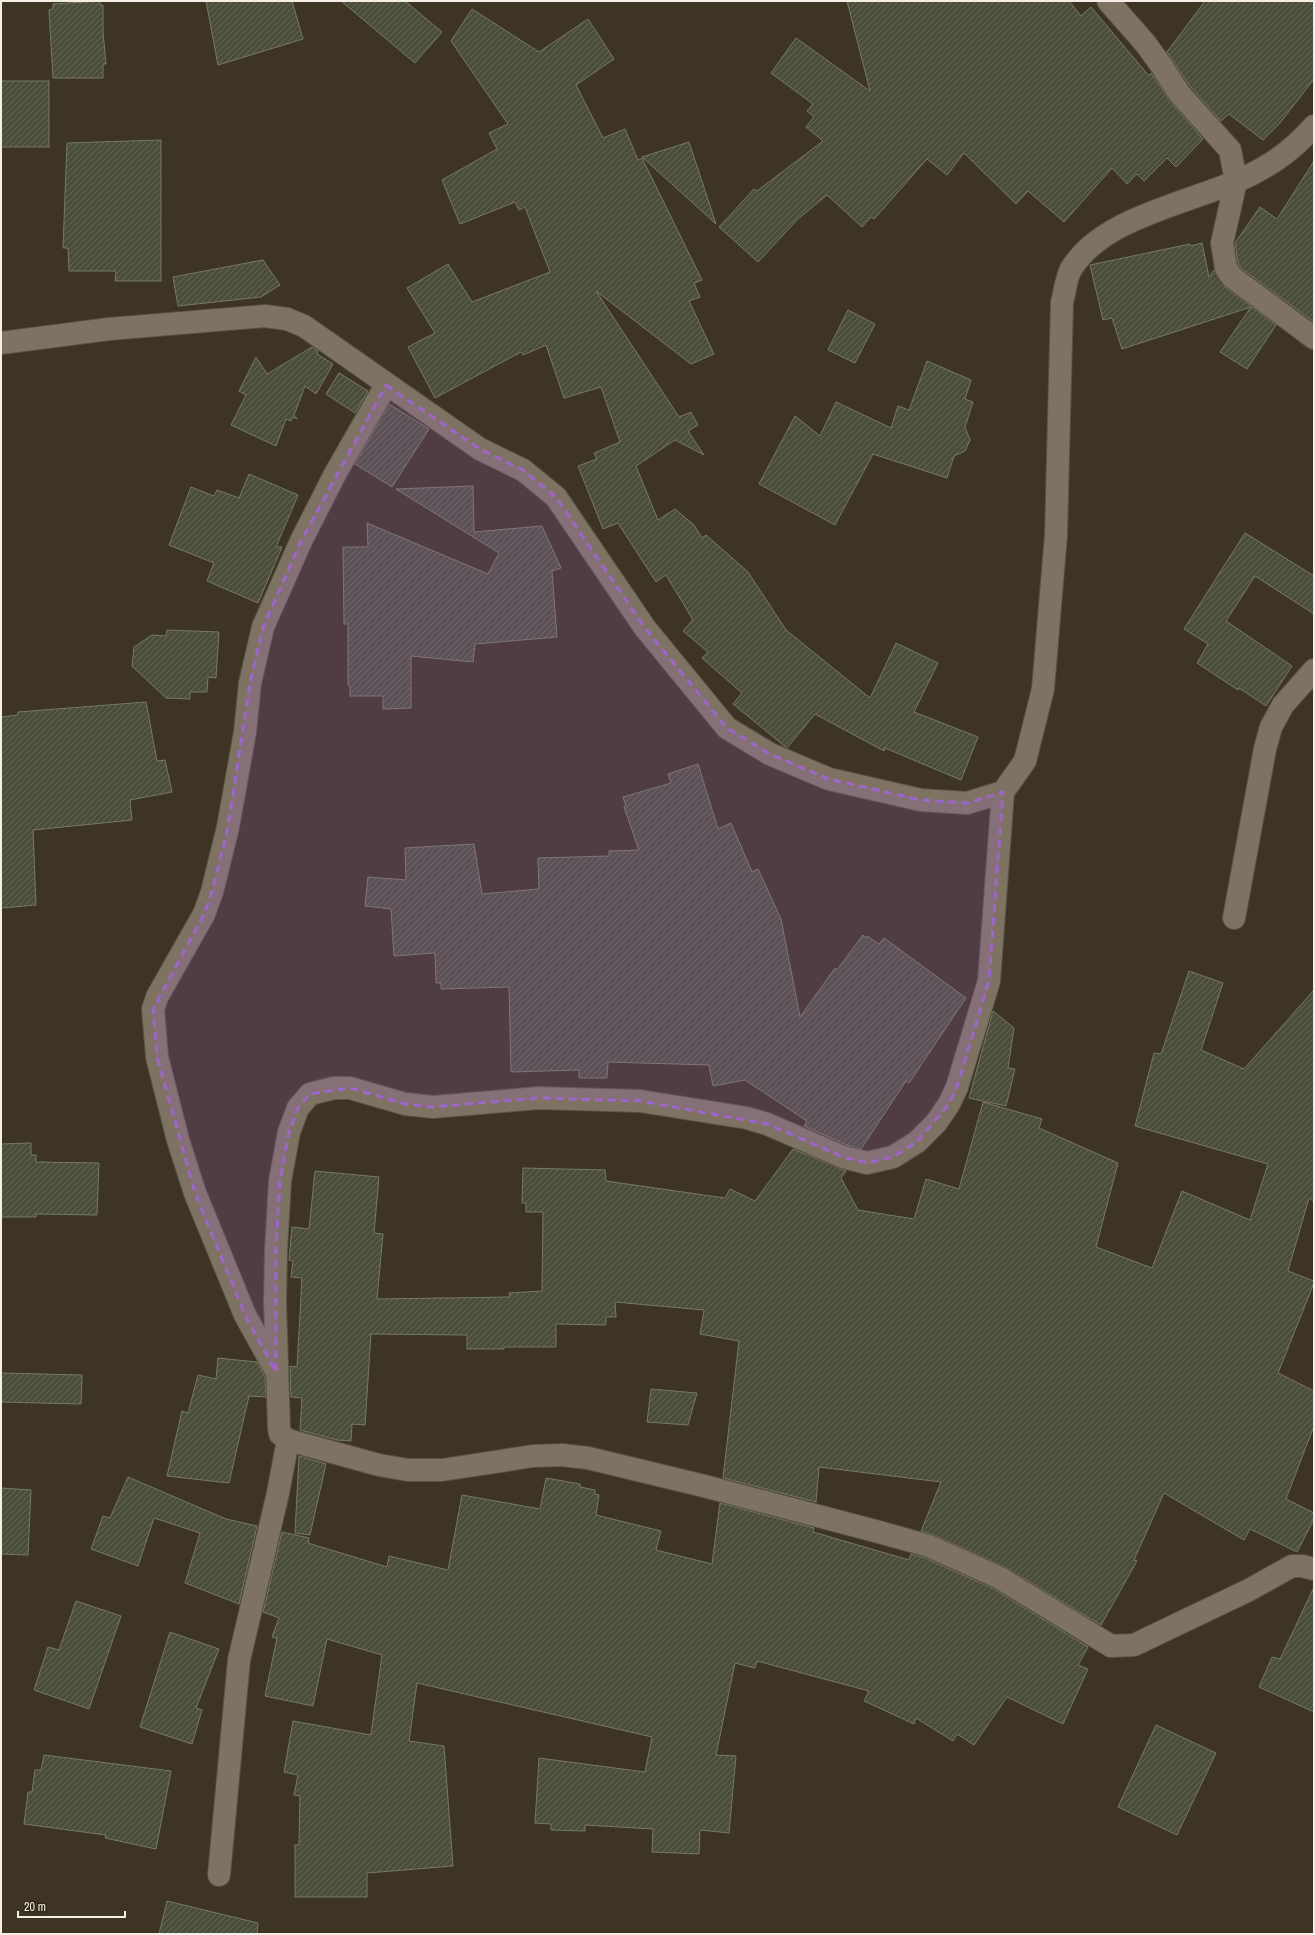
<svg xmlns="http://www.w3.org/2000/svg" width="1315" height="1935" font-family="'Archivo Narrow',sans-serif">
	<defs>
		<pattern id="building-hatch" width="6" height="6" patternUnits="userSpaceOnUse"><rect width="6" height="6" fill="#4b4d3b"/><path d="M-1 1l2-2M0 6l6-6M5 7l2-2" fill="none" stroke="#666757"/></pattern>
	</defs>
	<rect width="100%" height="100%" fill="#3d3424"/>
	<!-- building -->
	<g fill="url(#building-hatch)" stroke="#777966">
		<polygon points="100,1 100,5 103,5 103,32 106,64 103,64 103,78 53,78 49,10 53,9 53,4"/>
		<polygon points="206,1 292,1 303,39 218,65"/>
		<polygon points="341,1 405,1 442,32 415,63"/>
		<polygon points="847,1 1069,1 1081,16 1091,7 1149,76 1151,73 1170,101 1203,139 1176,167 1167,158 1144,181 1137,174 1127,184 1112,168 1064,222 1028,191 1016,204 964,153 947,175 927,159 874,219 871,217 862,227 827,195 798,219 758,262 719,227 754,189 757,191 823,141 806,127 814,117 807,111 813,104 771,73 796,38 870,91"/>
		<polygon points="1205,1 1314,1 1314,79 1280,123 1263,140 1229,114 1221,121 1189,85 1167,52"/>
		<polygon points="472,9 539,52 588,19 614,59 576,85 603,138 625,129 638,160 642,158 702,280 694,283 700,297 689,301 714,354 691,364 596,291 679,417 691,412 698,425 688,431 704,455 675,440 636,466 658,520 675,509 694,525 702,538 706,535 748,572 786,630 870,698 896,643 938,663 914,712 978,737 961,780 885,748 884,751 815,714 787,748 733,704 742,693 702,658 708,652 683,631 693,620 666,575 656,582 618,523 603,529 578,466 597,459 594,453 620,442 601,387 564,398 546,345 523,355 521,352 435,398 408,347 435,333 407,288 448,264 472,302 550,272 525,207 519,210 515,202 460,224 442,180 497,149 489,133 508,124 451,41"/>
		<rect x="1" y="81" width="48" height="66"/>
		<polygon points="161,140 161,281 115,281 116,272 114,271 69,271 68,248 63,248 67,143"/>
		<polygon points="689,142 716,224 642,157"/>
		<polygon points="1314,161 1314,322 1241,268 1238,263 1235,243 1260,207 1277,219"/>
		<polygon points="1202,243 1209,277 1214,270 1225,287 1276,325 1247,369 1220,352 1251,307 1122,349 1112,318 1103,320 1090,265 1190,244 1190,246"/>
		<polygon points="263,260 280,285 261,297 178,306 173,277"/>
		<polygon points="848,310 875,324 855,363 828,350"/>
		<polygon points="312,347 318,351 317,354 333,364 316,394 305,386 294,415 297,419 293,417 291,421 286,419 276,446 231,425 246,395 239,391 256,357 267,374"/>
		<polygon points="927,361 971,380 965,399 973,402 965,427 970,440 965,451 954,456 947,478 873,454 835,525 759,484 795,416 820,436 836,402 891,428 898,406 909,410"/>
		<polygon points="339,373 368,391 355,413 326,394"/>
		<polygon points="389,404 429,429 392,487 355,464"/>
		<polygon points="249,474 298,495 276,547 282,547 258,603 207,581 214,563 169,545 191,487 214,496 217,490 239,498"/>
		<polygon points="473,486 474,532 542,526 561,568 552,571 557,637 475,644 473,662 411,656 411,708 383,709 383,696 350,696 350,686 348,685 348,624 344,624 343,547 368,547 367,523 488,574 499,553 396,489"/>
		<polygon points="1245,533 1314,576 1314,614 1255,576 1226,621 1292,666 1266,706 1239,688 1238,690 1197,663 1208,644 1184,629"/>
		<polygon points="167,630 219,632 216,678 208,677 207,692 190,692 190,699 166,698 132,666 134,647 152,635 166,636"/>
		<polygon points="146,702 157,761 165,760 172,792 130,800 132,820 33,830 36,905 1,908 1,717 18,715 18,712"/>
		<polygon points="698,764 718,829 731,823 752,872 758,869 781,919 800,1017 835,968 837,970 863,935 866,938 867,936 879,944 884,938 966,998 909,1083 906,1081 861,1149 847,1145 804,1126 807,1121 745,1080 713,1086 709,1065 608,1062 607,1078 579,1078 579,1070 511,1072 509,987 441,989 441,983 436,983 435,953 394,956 391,909 365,906 368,877 406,880 405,848 474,844 482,894 539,889 538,858 609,856 609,851 639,850 624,807 626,806 623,797 671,783 668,774"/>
		<polygon points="1189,971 1223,983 1201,1050 1244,1069 1314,990 1314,1201 1309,1198 1288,1271 1314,1281 1314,1283 1278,1373 1314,1391 1314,1426 1286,1499 1314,1513 1314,1519 1297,1552 1250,1529 1244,1540 1164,1493 1134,1560 1137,1561 1101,1625 1005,1567 934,1535 921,1531 941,1482 819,1467 816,1502 723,1478 739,1341 700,1334 704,1310 615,1302 616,1317 606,1317 606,1325 556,1324 556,1347 504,1347 504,1349 467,1349 467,1335 371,1334 365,1425 352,1424 351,1441 337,1440 300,1430 302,1398 291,1397 290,1366 297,1367 302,1278 291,1277 293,1261 289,1260 292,1227 309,1229 315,1171 379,1177 374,1233 383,1234 377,1299 510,1297 509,1293 542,1291 543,1212 526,1212 526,1203 522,1203 523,1168 605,1170 606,1181 725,1198 730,1189 755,1201 793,1149 846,1171 841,1178 858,1210 914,1219 926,1179 959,1189 983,1102 1042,1119 1039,1128 1118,1163 1096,1247 1152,1268 1182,1191 1250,1220 1268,1164 1135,1126 1154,1053 1161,1054"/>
		<polygon points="993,1011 1014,1028 1008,1068 1015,1069 1006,1106 969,1098"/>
		<polygon points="31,1143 31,1155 36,1155 36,1162 99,1163 97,1215 36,1214 36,1217 1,1217 1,1144"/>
		<polygon points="218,1358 257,1362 265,1377 266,1397 249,1396 229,1483 167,1476 182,1411 188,1413 198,1375 216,1379"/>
		<polygon points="1,1373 82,1375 81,1404 1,1402"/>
		<polygon points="651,1389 697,1393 688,1425 647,1422"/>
		<polygon points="299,1456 326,1464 310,1535 295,1533"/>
		<polygon points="128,1477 226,1519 257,1526 239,1604 185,1583 200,1533 154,1518 138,1566 91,1549 103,1516 110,1518"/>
		<polygon points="546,1478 580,1484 580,1487 595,1490 595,1494 599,1495 596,1515 661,1531 656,1550 712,1564 720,1503 814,1528 813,1532 909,1560 911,1554 925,1558 994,1589 1088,1647 1078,1665 1088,1669 1063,1724 1007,1697 974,1745 957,1734 953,1741 916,1718 914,1724 864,1701 869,1691 757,1661 755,1668 735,1663 716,1755 736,1756 729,1833 700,1830 699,1854 652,1852 653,1829 585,1825 585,1831 551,1830 551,1824 535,1823 539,1758 645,1772 652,1737 417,1683 409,1741 444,1746 453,1866 367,1873 367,1897 295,1897 295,1845 299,1845 300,1796 294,1795 298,1775 284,1772 293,1721 371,1735 382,1655 327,1639 313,1706 265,1696 277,1638 272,1637 279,1618 263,1612 282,1532 309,1538 308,1543 387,1567 389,1556 448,1570 462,1495 540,1509"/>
		<polygon points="1,1488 31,1490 28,1555 1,1554"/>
		<polygon points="1314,1587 1314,1712 1259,1687 1272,1657 1280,1659"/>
		<polygon points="76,1601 121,1616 89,1709 34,1690 48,1647 59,1650"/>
		<polygon points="170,1632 219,1649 196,1708 202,1710 192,1744 140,1727"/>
		<polygon points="1156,1725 1216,1753 1177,1835 1118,1807"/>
		<polygon points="44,1755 171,1771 156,1849 105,1838 106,1835 24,1824 28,1792 32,1792 35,1770 41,1770"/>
		<polygon points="167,1901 258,1923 257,1934 159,1934"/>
	</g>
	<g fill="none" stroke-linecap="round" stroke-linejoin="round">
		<defs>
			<g id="street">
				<polyline points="1108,1 1145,43 1161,65 1179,93 1230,150 1236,181 1222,243 1226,268 1232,277 1314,338"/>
				<path d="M 1,343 L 109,329 L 265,316 L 287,319 L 304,326 L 480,449 L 523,470 L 556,497 L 645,628 L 727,728 L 770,754 L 829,779 L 921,800 L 967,803 L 1003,792 L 1025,761 L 1043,689 L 1056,535 L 1062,302 C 1065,292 1066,278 1071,269 C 1107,211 1206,202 1263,168 C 1281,158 1300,142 1314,126"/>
				<polyline points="1003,792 989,981 957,1087 949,1104 936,1123 917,1142 893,1157 867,1163 843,1157 767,1124 747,1118 640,1101 539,1098 433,1107 405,1104 350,1088 334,1088 310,1094 298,1108 289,1132 280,1181 276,1250 275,1302 279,1428 280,1434 288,1440 379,1465 408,1470 442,1470 533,1456 562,1455 588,1458 704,1486 879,1532 929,1546 1000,1578 1111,1646 1134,1645 1249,1590 1292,1566 1302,1566 1314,1569"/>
				<polyline points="1234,918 1265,749 1271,727 1283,705 1314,670"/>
				<polyline points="276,1371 245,1315 195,1193 178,1140 157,1057 153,1009 157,997 204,914 212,892 228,827 245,732 250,683 263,627 301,541 335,474 386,385"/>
				<polyline points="219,1875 239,1660 278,1493 288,1440"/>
			</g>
		</defs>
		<!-- street casing -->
		<use href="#street" stroke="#595244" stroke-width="24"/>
		<!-- street -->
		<use href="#street" stroke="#7e7362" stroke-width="22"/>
	</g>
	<!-- marked area -->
	<path fill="#9f66ca" fill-opacity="0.2" stroke="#9f66ca" stroke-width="3" stroke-dasharray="8 5" stroke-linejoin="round" d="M 386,385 L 480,449 L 523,470 L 556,497 L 645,628 L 727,728 L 770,754 L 829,779 L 921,800 L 967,803 L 1003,792 L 989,981 L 957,1087 L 949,1104 L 917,1142 L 893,1157 L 867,1163 L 843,1157 L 767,1124 L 640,1101 L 539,1098 L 433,1107 L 405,1104 L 350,1088 L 310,1094 L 298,1108 L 289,1132 L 280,1181 L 276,1250 L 276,1372 L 245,1315 L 195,1193 L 157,1057 L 153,1009 L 204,914 L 212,892 L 228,827 L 250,683 L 263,627 L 301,541 Z"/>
	<!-- border -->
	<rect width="1315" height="1935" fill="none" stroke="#f4eee5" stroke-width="4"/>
	<!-- scale -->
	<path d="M18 1911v6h107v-6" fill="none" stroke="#f4eee5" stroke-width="2"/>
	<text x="24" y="1911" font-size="12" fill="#f4eee5" stroke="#32291a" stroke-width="3" paint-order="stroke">20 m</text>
</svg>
